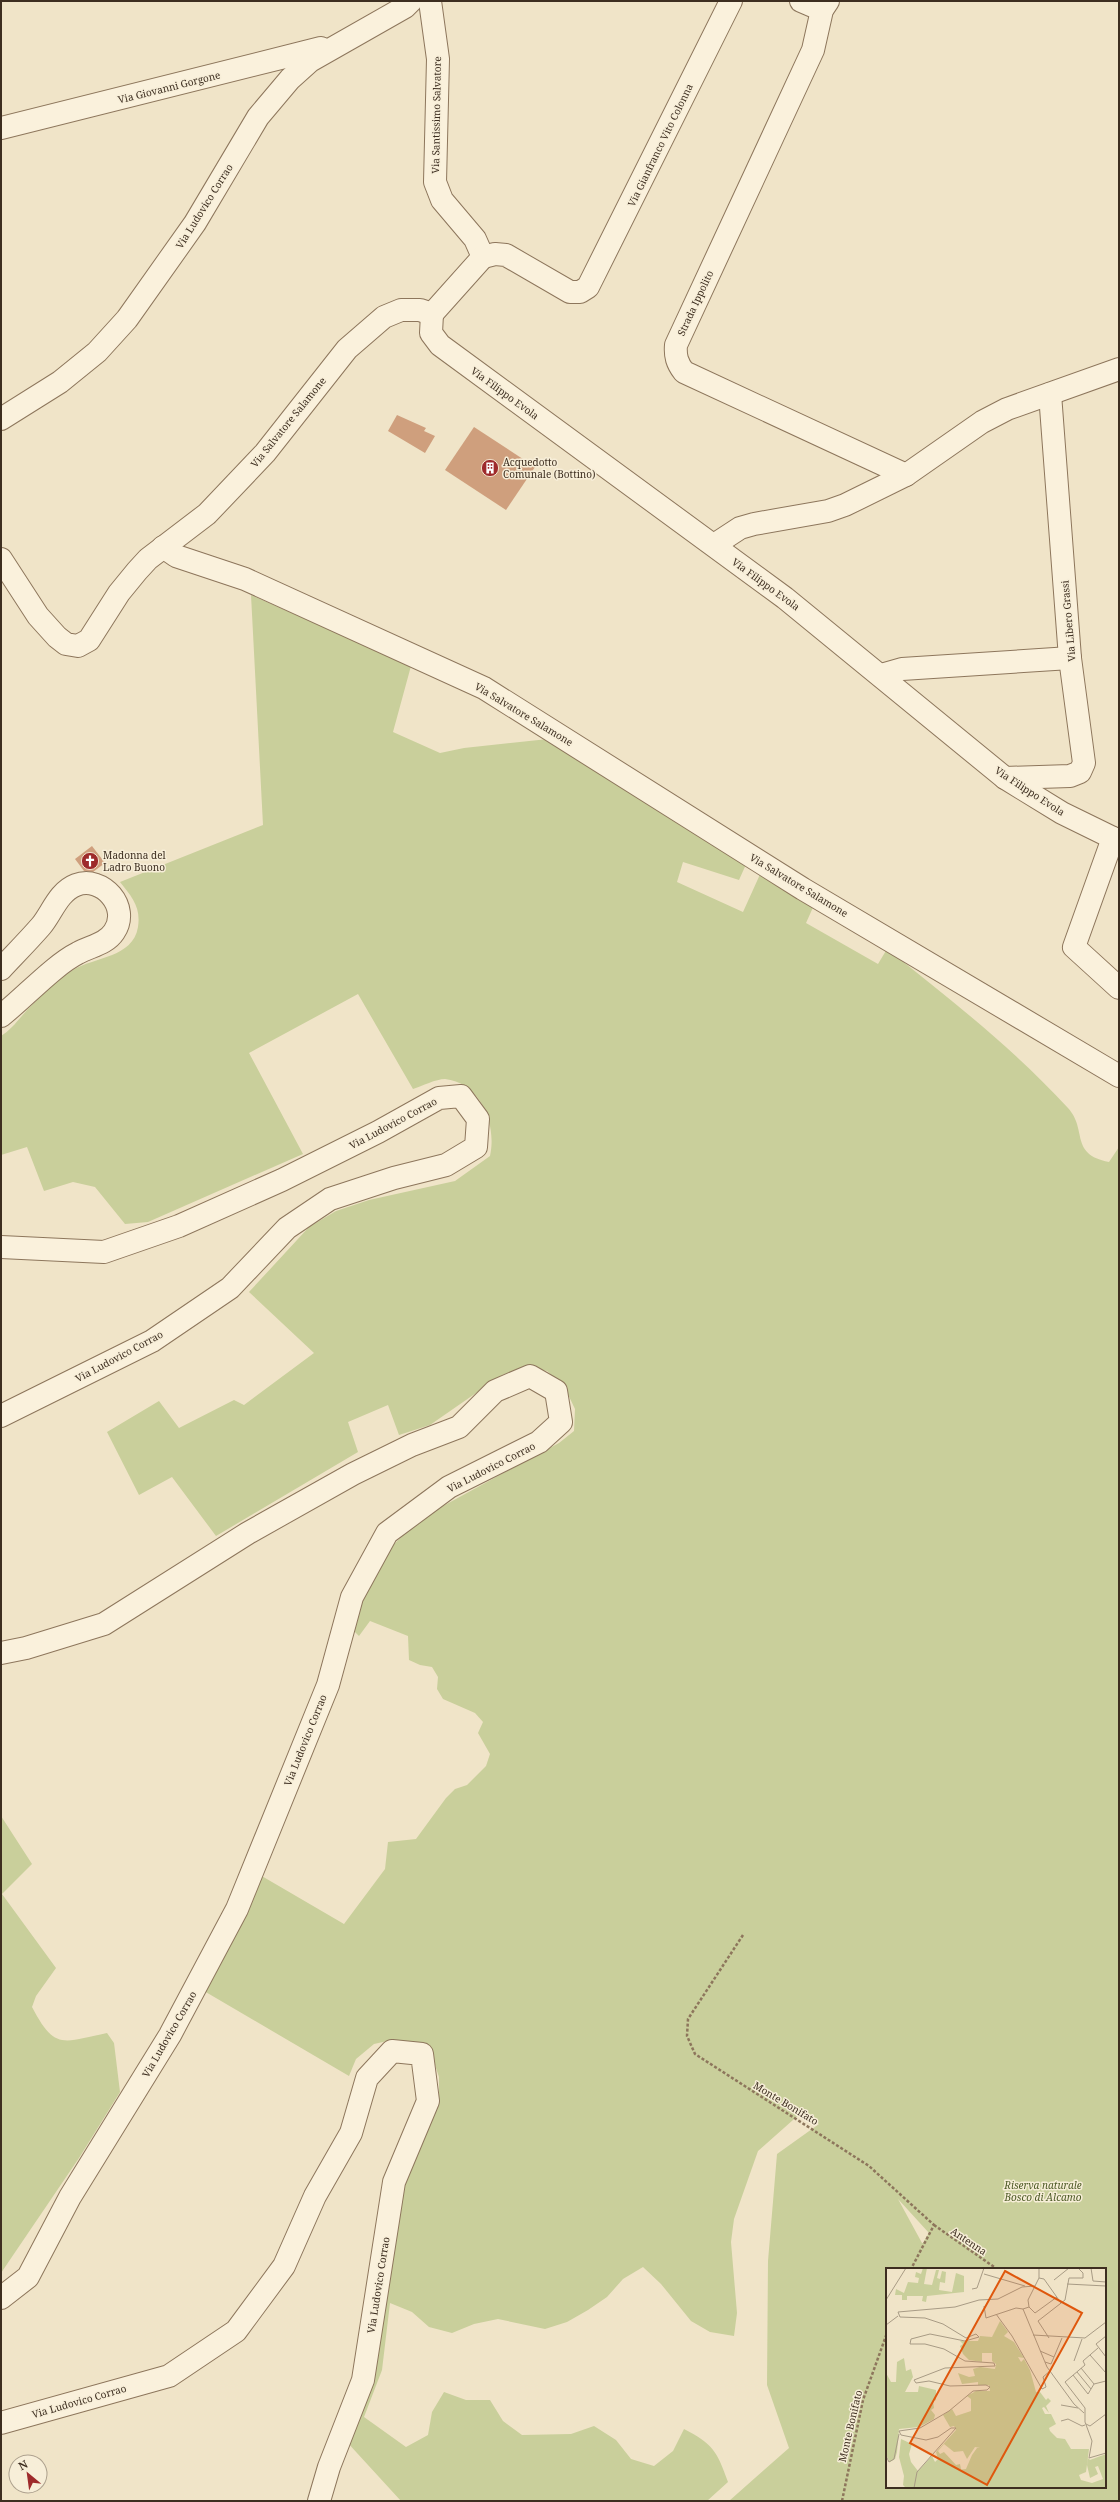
<svg xmlns="http://www.w3.org/2000/svg" width="1120" height="2502" font-family="'Noto Serif',serif">
	<rect width="100%" height="100%" fill="#f0e4c8"/>
	<!-- green -->
	<g fill="#c9cf9b" fill-rule="evenodd">
		<path d="M 251,595 L 411,666 L 393,732 L 440,753 L 464,748 L 548,739 L 748,860 L 739,880 L 683,862 L 677,882 L 743,912 L 762,870 L 815,903 L 806,923 L 878,964 L 887,949 C 950,999 1014,1049 1068,1108 C 1088,1130 1069,1154 1109,1162 L 1119,1147 L 1119,2501 L 729,2501 L 789,2448 L 767,2385 L 768,2261 L 777,2154 L 819,2124 L 802,2112 L 758,2151 L 734,2219 L 731,2242 L 737,2313 L 734,2336 L 710,2332 L 691,2321 L 661,2284 L 643,2267 L 623,2279 L 607,2297 L 588,2310 L 567,2322 L 545,2329 L 498,2319 L 474,2324 L 452,2333 L 429,2327 L 412,2312 L 390,2303 L 382,2370 L 364,2417 L 406,2447 L 428,2435 L 432,2412 L 444,2392 L 466,2400 L 490,2400 L 503,2421 L 522,2435 L 571,2434 L 594,2426 L 616,2440 L 631,2459 L 654,2466 L 673,2451 L 684,2429 C 713,2444 717,2451 728,2482 L 707,2501 L 401,2501 L 346,2441 L 407,2171 L 439,2095 L 439,2077 L 435,2065 L 429,2054 L 414,2044 L 392,2040 L 374,2044 L 356,2059 L 349,2076 L 204,1991 L 260,1875 L 344,1924 L 385,1869 L 388,1842 L 416,1839 L 446,1798 L 455,1789 L 467,1785 L 486,1766 L 490,1754 L 478,1733 L 483,1722 L 475,1713 L 443,1699 L 437,1689 L 438,1677 L 432,1667 L 420,1665 L 409,1660 L 408,1636 L 370,1621 L 359,1636 L 353,1630 L 351,1617 L 392,1546 L 414,1525 L 443,1506 L 559,1443 L 574,1431 L 575,1409 L 564,1386 L 547,1371 L 525,1367 L 502,1375 L 430,1425 L 399,1435 L 388,1405 L 348,1422 L 358,1452 L 216,1536 L 172,1477 L 139,1495 L 107,1432 L 159,1401 L 179,1428 L 234,1400 L 244,1405 L 314,1353 L 249,1292 L 309,1227 L 336,1211 L 369,1200 L 455,1181 L 490,1156 C 497,1125 481,1083 445,1079 C 436,1079 422,1086 413,1089 L 358,994 L 249,1053 L 303,1154 L 148,1222 L 125,1224 L 95,1187 L 73,1182 L 44,1191 L 27,1147 L 1,1155 L 1,1036 C 11,1030 19,1019 27,1010 C 40,997 57,980 73,970 C 94,957 133,958 138,927 C 141,907 132,897 120,882 L 263,825 ZM 898,2199 L 929,2233 L 923,2243 L 922,2243 ZM 887,2269 L 1105,2269 L 1105,2487 L 887,2487 Z"/>
		<path d="M 1,1816 L 32,1864 L 2,1894 L 56,1968 L 36,1996 L 32,2007 C 55,2051 63,2042 107,2033 L 114,2043 L 120,2092 L 79,2158 L 1,2273 Z"/>
	</g>
	<!-- building -->
	<g fill="#cf9f7d">
		<polygon points="397,415 426,428 424,431 435,436 425,453 388,431"/>
		<polygon points="474,427 535,467 506,510 445,470"/>
		<polygon points="92,846 105,863 93,872 84,871 75,859"/>
	</g>
	<g fill="none" stroke-linecap="round" stroke-linejoin="round">
		<defs>
			<g id="street">
				<polyline points="430,1 438,59 435,182 442,200 475,239 483,257 432,314"/>
				<polyline points="801,1 822,10"/>
				<path d="M 828,1 L 822,10 L 813,50 L 676,345 C 675,356 677,363 684,372 L 906,475"/>
				<polyline points="1,128 321,48"/>
				<polyline points="483,257 495,254 506,255 570,292 580,292 588,287 731,1"/>
				<polyline points="432,314 431,333 440,345 785,598 1005,778 1062,813 1119,841"/>
				<polyline points="1,419 60,382 97,352 127,319 195,223 258,117 290,79 310,61 405,7 411,1"/>
				<polyline points="714,545 740,528 754,524 828,511 845,505 906,475 982,422 1007,409 1119,369"/>
				<polyline points="163,547 176,556 245,579 484,688 803,889 1119,1076"/>
				<polyline points="1,559 38,616 57,637 66,644 78,646 89,640 119,593 137,571 148,559 207,514 265,453 347,349 384,317 401,310 420,310 432,314"/>
				<polyline points="881,675 902,669 1070,658"/>
				<polyline points="1005,778 1070,776 1080,772 1084,763 1070,658 1050,394"/>
				<polyline points="1113,838 1074,947 1119,988"/>
				<path d="M 1,969 C 14,955 28,941 41,926 C 52,913 58,892 76,885 C 102,875 131,907 114,932 C 106,944 91,946 78,953 C 54,965 24,998 1,1016"/>
				<polyline points="1,1247 104,1252 179,1226 282,1180 378,1132 439,1098 461,1096 478,1119 476,1147 446,1165 394,1178 330,1199 287,1228 230,1288 152,1341 1,1416"/>
				<polyline points="1,1653 26,1648 104,1624 248,1533 353,1474 412,1445 459,1427 495,1391 530,1376 556,1391 561,1422 539,1442 449,1487 387,1533 352,1597 328,1685 237,1909 170,2035 70,2197 28,2277 1,2298"/>
				<polyline points="1,2423 169,2376 236,2331 284,2266 315,2196 351,2133 367,2078 392,2051 422,2054 428,2101 394,2182 363,2380 329,2467 319,2501"/>
			</g>
		</defs>
		<!-- street casing -->
		<use href="#street" stroke="#8d765c" stroke-width="24"/>
		<!-- path -->
		<g stroke="#8d765c" stroke-width="2.5" stroke-dasharray="3 2" stroke-linecap="butt">
			<polyline points="743,1935 688,2019 687,2036 695,2054 869,2166 934,2225 911,2269"/>
			<polyline points="934,2225 997,2269"/>
			<polyline points="842,2501 863,2400 887,2333"/>
		</g>
		<!-- street -->
		<use href="#street" stroke="#faf1dc" stroke-width="22"/>
	</g>
	<!-- icons -->
	<defs>
		<symbol id="building-disc" viewBox="-11 -11 22 22"><circle r="9.5" fill="#9e2a2b" stroke="#f7eed8"/><path d="M-4-6H4V6H1V3H-1V6H-4ZM-2.5-4.3h1.7v1.8h-1.7ZM.8-4.3h1.7v1.8H.8ZM-2.5-1h1.7V.8h-1.7ZM.8-1h1.7V.8H.8Z" fill="#fff"/></symbol>
		<symbol id="church-disc" viewBox="-11 -11 22 22"><circle r="9.5" fill="#9e2a2b" stroke="#f7eed8"/><path d="M-1.2-6h2.4v3.5h3.3v2.4h-3.3V6h-2.4V-.1h-3.3v-2.4h3.3Z" fill="#fff"/></symbol>
	</defs>
	<g fill-rule="evenodd">
		<use href="#building-disc" x="480" y="458" width="20" height="20"/>
		<use href="#church-disc" x="80" y="851" width="20" height="20"/>
	</g>
	<g text-anchor="middle" dominant-baseline="central" stroke-width="3" stroke-linejoin="round" paint-order="stroke">
		<!-- street labels -->
		<g font-size="10" fill="#3d2e20" stroke="#f7eed8">
			<text transform="translate(169 87) rotate(-14)">Via Giovanni Gorgone</text>
			<text transform="translate(436 115) rotate(-89)">Via Santissimo Salvatore</text>
			<text transform="translate(660 145) rotate(-64)">Via Gianfranco Vito Colonna</text>
			<text transform="translate(204 206) rotate(-58)">Via Ludovico Corrao</text>
			<text transform="translate(695 303) rotate(-65)">Strada Ippolito</text>
			<text transform="translate(505 393) rotate(36)">Via Filippo Evola</text>
			<text transform="translate(288 422) rotate(-51)">Via Salvatore Salamone</text>
			<text transform="translate(766 584) rotate(36)">Via Filippo Evola</text>
			<text transform="translate(1068 621) rotate(-95)">Via Libero Grassi</text>
			<text transform="translate(524 714) rotate(31)">Via Salvatore Salamone</text>
			<text transform="translate(1030 791) rotate(33)">Via Filippo Evola</text>
			<text transform="translate(799 885) rotate(31)">Via Salvatore Salamone</text>
			<text transform="translate(393 1123) rotate(-28)">Via Ludovico Corrao</text>
			<text transform="translate(119 1356) rotate(-28)">Via Ludovico Corrao</text>
			<text transform="translate(491 1467) rotate(-27)">Via Ludovico Corrao</text>
			<text transform="translate(305 1740) rotate(-68)">Via Ludovico Corrao</text>
			<text transform="translate(169 2034) rotate(-60)">Via Ludovico Corrao</text>
			<text transform="translate(786 2103) rotate(31)">Monte Bonifato</text>
			<text transform="translate(969 2241) rotate(34)">Antenna</text>
			<text transform="translate(378 2285) rotate(-81)">Via Ludovico Corrao</text>
			<text transform="translate(79 2401) rotate(-16)">Via Ludovico Corrao</text>
			<text transform="translate(850 2426) rotate(-77)">Monte Bonifato</text>
		</g>
		<!-- poi labels -->
		<g font-size="10" fill="#3d2e20" stroke="#f7eed8" text-anchor="start">
			<text x="503" y="462">Acquedotto<tspan x="503" dy="12">Comunale (Bottino)</tspan></text>
			<text x="103" y="855">Madonna del<tspan x="103" dy="12">Ladro Buono</tspan></text>
		</g>
		<!-- park labels -->
		<g font-size="10" font-style="italic" fill="#4d5a26" stroke="#f7eed8">
			<text x="1043" y="2185">Riserva naturale<tspan x="1043" dy="12">Bosco di Alcamo</tspan></text>
		</g>
	</g>
	<!-- overview -->
	<g transform="translate(886 2268)">
		<rect width="220" height="220" fill="#f0e4c8"/>
		<path d="M 37,0 L 41,0 L 38,16 L 46,17 L 50,2 L 53,2 L 51,10 L 54,11 L 56,3 L 60,4 L 59,15 L 54,14 L 53,22 L 66,24 L 70,5 L 78,8 L 78,24 L 41,28 L 40,34 L 36,33 L 37,28 L 21,28 L 21,32 L 16,32 L 16,27 L 9,27 L 10,21 L 18,25 L 22,14 L 32,15 L 33,10 L 29,9 L 30,4 L 35,6 ZM 114,53 L 122,64 L 118,68 L 128,74 L 138,90 L 132,89 L 135,94 L 138,91 L 144,102 L 150,124 L 154,124 L 160,132 L 162,130 L 165,133 L 160,138 L 163,145 L 158,139 L 156,140 L 159,146 L 165,146 L 170,156 L 163,160 L 164,163 L 171,170 L 179,171 L 185,181 L 203,181 L 200,204 L 193,207 L 195,212 L 206,215 L 217,211 L 212,198 L 209,199 L 212,206 L 204,210 L 201,197 L 202,190 L 204,192 L 220,186 L 220,220 L 20,220 L 17,217 L 18,208 L 13,189 L 15,171 L 26,176 L 23,186 L 25,194 L 32,203 L 46,188 L 49,194 L 52,191 L 50,184 L 70,162 L 68,158 L 64,159 L 57,147 L 66,141 L 70,148 L 85,143 L 85,131 L 81,128 L 90,123 L 104,123 L 103,117 L 92,117 L 92,114 L 76,116 L 72,105 L 83,109 L 89,108 L 87,101 L 94,99 L 109,101 L 110,96 L 106,93 L 106,85 L 96,85 L 96,94 L 83,92 L 77,86 L 74,78 L 77,76 L 74,73 L 92,73 L 94,68 L 106,69 ZM 58,176 L 68,184 L 77,183 L 81,191 L 89,179 L 94,180 L 91,180 L 86,187 L 80,201 L 71,202 L 75,201 L 74,196 L 70,197 L 58,184 L 54,186 L 52,183 ZM 18,90 L 20,103 L 25,101 L 27,109 L 19,124 L 32,124 L 33,118 L 50,122 L 50,132 L 47,133 L 48,140 L 45,142 L 49,147 L 48,151 L 33,159 L 13,161 L 11,184 L 9,191 L 4,194 L 0,187 L 0,105 L 5,114 L 10,114 L 11,94 Z" fill="#c9cf9b" fill-rule="evenodd"/>
		<path fill="none" stroke="#a89b85" stroke-width="1" d="M 205,0 L 207,13 L 220,14M 98,6 L 139,18M 153,10 L 158,11 L 175,35M 168,12 L 183,0M 181,16 L 220,18M 86,21 L 91,20 L 98,0M 0,32 L 20,0M 98,38 L 100,50 L 130,40 L 137,41M 143,39 L 149,45 L 171,29M 137,41 L 161,99 L 188,136 L 198,145M 137,41 L 143,39 L 142,32 L 153,10 L 153,0M 110,46 L 126,68 L 156,121 L 160,119 L 157,109 L 164,103M 0,57 L 12,48M 147,67 L 199,70 L 220,54M 220,68 L 210,76 L 220,89M 163,70 L 152,53 L 179,32 L 183,10 L 197,10 L 197,5 L 192,0M 212,80 L 197,93 L 199,97 L 179,114 L 199,140 L 199,154 L 206,173 L 203,190 L 220,185M 154,83 L 168,89M 204,87 L 220,105M 188,93 L 196,71M 159,94 L 165,96 L 176,70M 195,100 L 208,116M 191,104 L 205,121M 187,107 L 202,126 L 208,116 L 220,113M 175,137 L 192,140M 175,153 L 182,151 L 196,158 L 199,157M 200,156 L 204,158 L 220,146M 0,188 L 3,194 L 8,191 L 13,166M 28,220 L 31,204 L 70,160 L 65,160 L 52,169 L 40,172 L 15,167 L 13,163 L 34,160 L 63,143 L 87,123 L 101,122 L 104,119 L 100,117 L 64,118 L 43,113 L 30,115 L 28,112 L 59,100 L 109,98 L 108,95 L 79,93 L 58,81 L 39,76 L 24,76 L 25,71 L 44,66 L 79,73 L 93,69 L 90,66 L 80,70 L 57,56 L 39,50 L 14,49 L 12,44 L 69,39 L 93,32 L 112,31 L 136,19 L 149,18"/>
		<path fill="#df570d" fill-opacity="0.15" stroke="#df570d" stroke-width="2" d="M 119,3 L 196,45 L 101,217 L 24,175 Z"/>
		<rect width="220" height="220" fill="none" stroke="#3d2e20" stroke-width="2"/>
	</g>
	<!-- border -->
	<rect width="1120" height="2502" fill="none" stroke="#3d2e20" stroke-width="4"/>
	<!-- north arrow -->
	<g transform="translate(28 2474) rotate(331)"><circle r="19" fill="#f7eed8" stroke="#ada18e"/>
	<path d="M0-3L7 15L0 10L-7 15Z" fill="#9e2a2b"/>
	<text y="-6" font-size="11" font-weight="bold" text-anchor="middle" fill="#3d2e20">N</text>
	</g>
</svg>
